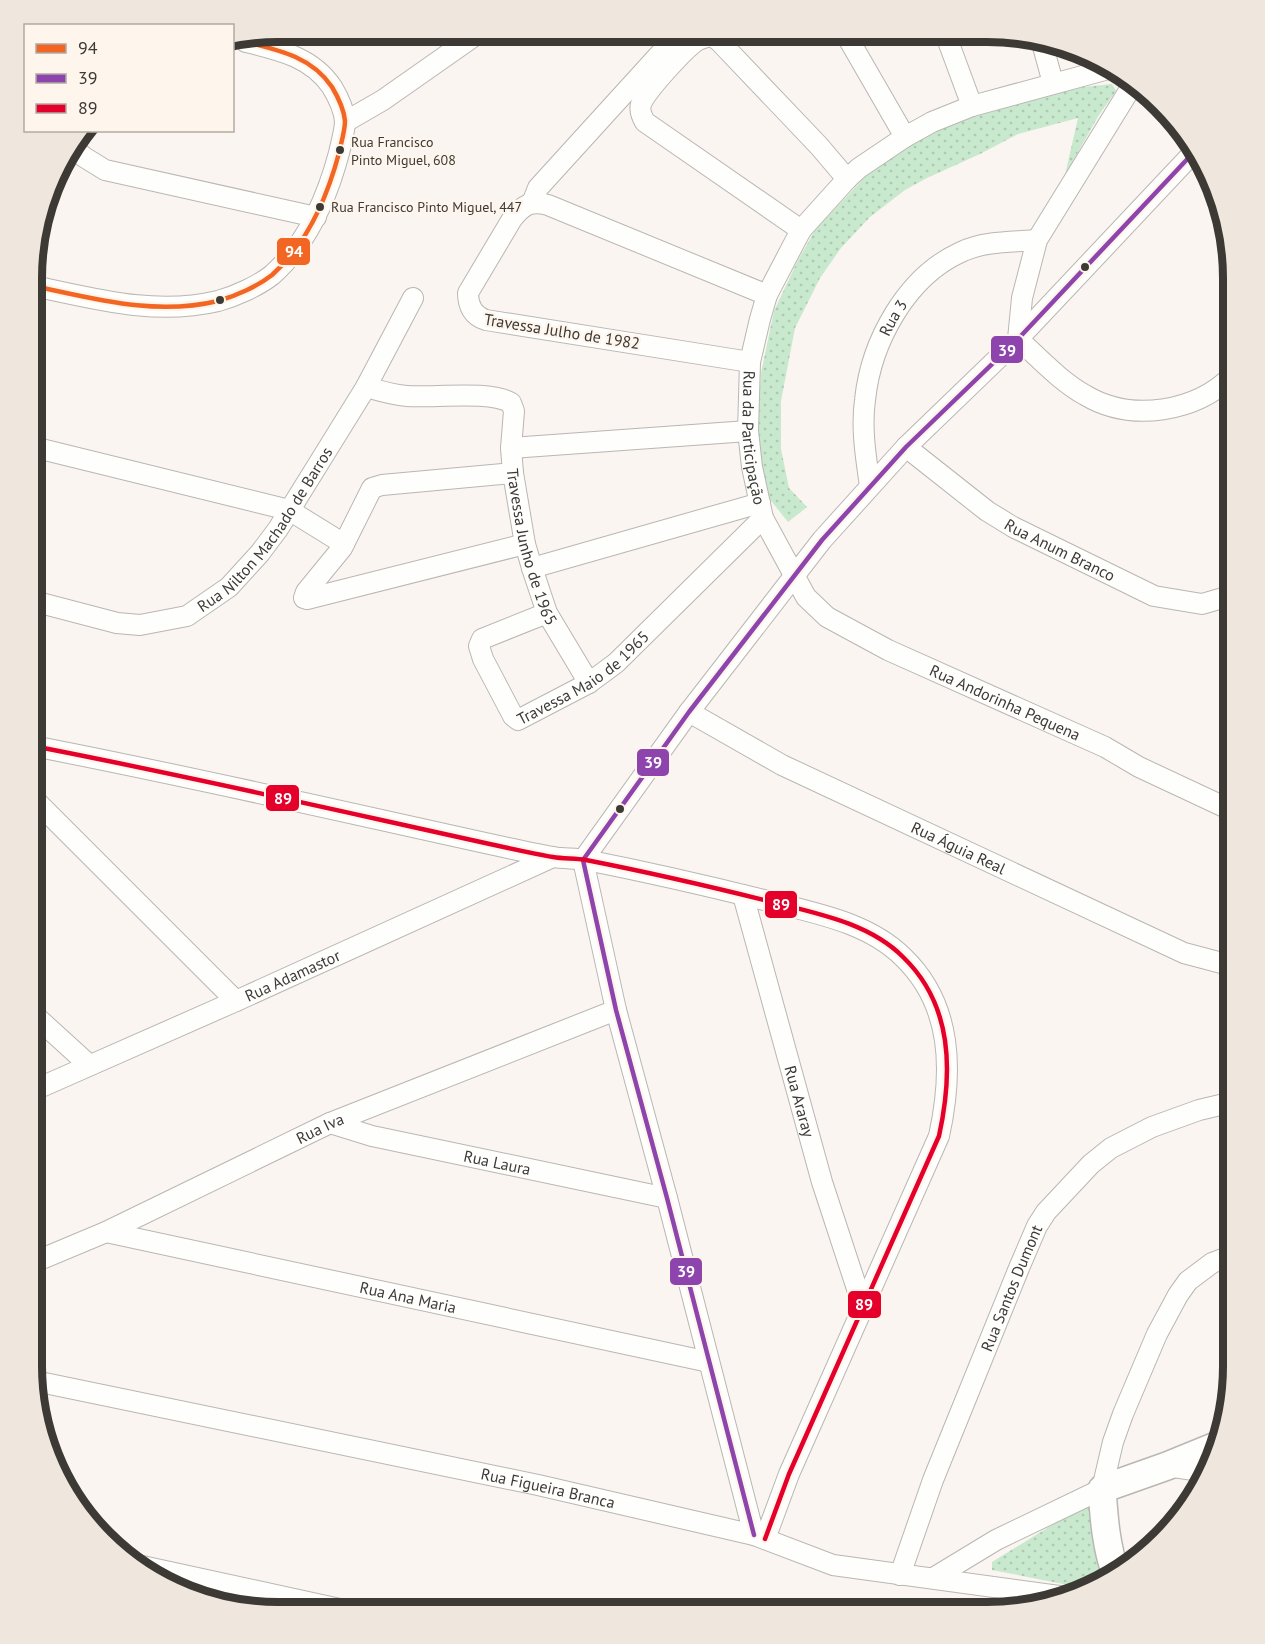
<svg xmlns="http://www.w3.org/2000/svg" width="1265" height="1644" font-family="'PT Sans',sans-serif">
	<defs>
		<pattern id="park-dots" width="8" height="8" patternUnits="userSpaceOnUse" patternTransform="scale(1.5)"><rect width="8" height="8" fill="#c8e9cd"/><path d="M2 2h.1M6 6h.1" fill="none" stroke="#adc9b1" stroke-width="1.8" stroke-linecap="round"/></pattern>
	</defs>
	<rect width="100%" height="100%" fill="#faf5f0"/>
	<!-- park -->
	<g fill="url(#park-dots)">
		<polygon points="1112,84 1116,91 1099,115 1065,175 1078,118 1018,134 980,154 927,178 905,190 870,217 841,248 820,278 795,328 781,401 781,449 789,488 807,507 788,522 768,497 756,448 761,373 774,311 797,262 815,230 865,177 909,144 972,116 1083,87"/>
		<polygon points="1088,1503 1096,1508 1108,1579 1096,1587 1089,1589 992,1570 992,1562"/>
	</g>
	<g fill="none" stroke-linecap="round" stroke-linejoin="round">
		<defs>
			<g id="street">
				<polyline points="845,33 905,137"/>
				<polyline points="945,33 972,106"/>
				<polyline points="1041,39 1053,83"/>
				<path id="s1" d="M 1112,68 L 972,106 L 932,122 L 905,137 L 859,168 L 847,179 L 801,230 L 767,295 L 760,319 L 750,362 L 748,431 L 752,467 L 763,518 L 806,597 L 827,617 L 888,650 L 1105,747 L 1139,767 L 1233,811"/>
				<path d="M 1135,81 L 1037,240 L 1022,298 L 1018,339 C 1039,358 1060,381 1085,395 C 1132,423 1196,412 1233,375"/>
				<polyline points="345,122 383,100 480,32"/>
				<polyline points="71,147 84,157 105,170 316,217"/>
				<polyline points="532,203 538,188 679,33"/>
				<path d="M 801,230 L 645,122 C 642,117 639,111 641,104 C 646,91 686,47 698,40 C 703,38 707,37 712,36 L 719,41 L 819,146 L 847,179"/>
				<path d="M 34,286 C 96,299 155,316 218,301 C 236,296 258,286 272,275 C 308,243 327,198 339,153 C 341,143 345,131 345,121 C 344,110 338,97 332,87 C 312,57 279,50 246,42"/>
				<path d="M 750,362 L 486,320 C 473,316 468,306 468,293 L 512,219 C 523,205 531,200 548,205 L 767,295"/>
				<path id="s2" d="M 366,387 C 380,391 393,395 407,396 C 433,398 491,390 511,403 L 514,411 L 511,448 L 513,473 L 525,544 L 532,568 L 547,613 L 589,683"/>
				<polyline points="33,447 289,510 344,544"/>
				<path id="s3" d="M 906,447 L 987,511 L 1013,527 L 1154,596 L 1202,604 L 1233,595"/>
				<polyline points="511,448 748,431"/>
				<polyline points="513,473 382,485 372,488 342,548 306,592 304,598 307,599 525,544"/>
				<path id="s4" d="M 870,486 C 866,458 861,429 865,400 C 871,342 906,277 961,252 C 984,241 1012,242 1037,240"/>
				<polyline points="532,568 760,503"/>
				<path id="s5" d="M 33,601 L 117,623 L 140,625 L 187,616 L 229,587 L 260,553 L 278,529 L 366,387 L 413,298"/>
				<path id="s6" d="M 547,613 L 482,639 L 479,646 L 483,659 L 513,716 L 518,720 L 589,683 L 616,663 L 763,518"/>
				<path id="s7" d="M 689,712 L 782,765 L 1184,953 L 1233,966"/>
				<path d="M 33,746 C 189,776 344,812 499,846 C 517,850 535,854 553,857 C 564,859 575,858 586,860 C 647,872 708,886 768,901 C 814,913 868,922 903,957 C 953,1005 953,1072 939,1136 L 789,1474 L 765,1539"/>
				<polyline points="33,798 236,1001"/>
				<path id="s8" d="M 743,895 L 822,1182 L 863,1307"/>
				<polyline points="32,1013 89,1065"/>
				<path id="s9" d="M 32,1091 L 236,1001 L 553,857"/>
				<path id="s10" d="M 330,1123 L 372,1136 L 667,1198"/>
				<path id="s11" d="M 106,1232 L 709,1362"/>
				<path id="s12" d="M 32,1263 L 106,1232 L 330,1123 L 616,1010"/>
				<path id="s13" d="M 35,1381 L 538,1485 L 754,1535 L 833,1565 L 1059,1596"/>
				<polyline points="1167,1466 1207,1472"/>
				<polyline points="754,1535 667,1198 616,1010 583,860 689,712 822,540 906,447 1018,339 1194,152"/>
				<polyline points="133,1564 349,1611"/>
				<path id="s14" d="M 900,1575 L 933,1480 L 1019,1268 L 1037,1226 L 1046,1212 L 1091,1164 L 1111,1148 L 1152,1127 L 1199,1110 L 1233,1102"/>
				<polyline points="935,1577 996,1540 1102,1489 1113,1442 1123,1414 1157,1334 1178,1295 1188,1281 1212,1263 1233,1255"/>
			</g>
			<path id="secondary" d="M 1116,1574 C 1106,1547 1104,1518 1102,1489 L 1167,1466 L 1221,1444"/>
		</defs>
		<!-- street casing -->
		<use href="#street" stroke="#bab6b2" stroke-width="22"/>
		<!-- secondary casing -->
		<use href="#secondary" stroke="#bab6b2" stroke-width="30"/>
		<!-- street -->
		<use href="#street" stroke="#fefefd" stroke-width="20"/>
		<!-- secondary -->
		<use href="#secondary" stroke="#fefefd" stroke-width="27"/>
		<defs>
			<path id="bus-1" d="M 34,286 C 96,299 155,316 218,301 C 236,296 258,286 272,275 C 308,243 327,198 339,153 C 341,143 345,131 345,121 C 344,110 338,97 332,87 C 312,57 279,50 246,42"/>
			<polyline id="bus-2" points="754,1535 667,1198 616,1010 583,860 689,712 822,540 906,447 1018,339 1194,152"/>
			<path id="bus-3" d="M 33,746 C 189,776 344,812 499,846 C 517,850 535,854 553,857 C 564,859 575,858 586,860 C 647,872 708,886 768,901 C 814,913 868,922 903,957 C 953,1005 953,1072 939,1136 L 789,1474 L 765,1539"/>
		</defs>
		<!-- bus-1 casing -->
		<use href="#bus-1" stroke="#fef6ec" stroke-width="9"/>
		<!-- bus-2 casing -->
		<use href="#bus-2" stroke="#fef6ec" stroke-width="9"/>
		<!-- bus-3 casing -->
		<use href="#bus-3" stroke="#fef6ec" stroke-width="9"/>
		<!-- bus-1 -->
		<use href="#bus-1" stroke="#f26522" stroke-width="4.5"/>
		<!-- bus-2 -->
		<use href="#bus-2" stroke="#8e44ad" stroke-width="4.5"/>
		<!-- bus-3 -->
		<use href="#bus-3" stroke="#e4002b" stroke-width="4.5"/>
	</g>
	<!-- markers -->
	<g fill="#3d3a36" stroke="#fef6ec" stroke-width="2">
		<circle cx="340" cy="150" r="5"/>
		<circle cx="320" cy="207" r="5"/>
		<circle cx="1085" cy="267" r="5"/>
		<circle cx="220" cy="300" r="5"/>
		<circle cx="620" cy="809" r="5"/>
	</g>
	<g text-anchor="middle" dominant-baseline="central" stroke-width="4.5" stroke-linejoin="round" paint-order="stroke">
		<!-- bus labels -->
		<g font-size="14" fill="#3d3a36" stroke="#fef6ec" text-anchor="start">
			<text x="351" y="142">Rua Francisco<tspan x="351" dy="18">Pinto Miguel, 608</tspan></text>
			<text x="331" y="207">Rua Francisco Pinto Miguel, 447</text>
		</g>
		<!-- street labels -->
		<g font-size="16" fill="#3d3a36" stroke="#fef6ec">
			<text stroke="none"><textPath href="#s4" startOffset="174">Rua 3</textPath></text>
			<text transform="translate(562 331) rotate(9)">Travessa Julho de 1982</text>
			<text stroke="none"><textPath href="#s1" startOffset="578">Rua da Participação</textPath></text>
			<text stroke="none"><textPath href="#s5" startOffset="276">Rua Nilton Machado de Barros</textPath></text>
			<text stroke="none"><textPath href="#s2" startOffset="294">Travessa Junho de 1965</textPath></text>
			<text stroke="none"><textPath href="#s3" startOffset="186">Rua Anum Branco</textPath></text>
			<text stroke="none"><textPath href="#s6" startOffset="240">Travessa Maio de 1965</textPath></text>
			<text stroke="none"><textPath href="#s1" startOffset="976">Rua Andorinha Pequena</textPath></text>
			<text stroke="none"><textPath href="#s7" startOffset="302">Rua Águia Real</textPath></text>
			<text stroke="none"><textPath href="#s9" startOffset="285">Rua Adamastor</textPath></text>
			<text stroke="none"><textPath href="#s8" startOffset="214">Rua Araray</textPath></text>
			<text stroke="none"><textPath href="#s12" startOffset="318">Rua Iva</textPath></text>
			<text stroke="none"><textPath href="#s10" startOffset="172">Rua Laura</textPath></text>
			<text stroke="none"><textPath href="#s14" startOffset="308">Rua Santos Dumont</textPath></text>
			<text stroke="none"><textPath href="#s11" startOffset="309">Rua Ana Maria</textPath></text>
			<text stroke="none"><textPath href="#s13" startOffset="524">Rua Figueira Branca</textPath></text>
		</g>
	</g>
	<!-- crop -->
	<path d="M0 0H1265V1644H0ZM278 42H987A236 236 0 0 1 1223 278V1366A236 236 0 0 1 987 1602H278A236 236 0 0 1 42 1366V278A236 236 0 0 1 278 42Z" fill="#efe7dd" fill-rule="evenodd"/>
	<path fill="none" stroke="#3d3a36" stroke-width="8" d="M278 42H987A236 236 0 0 1 1223 278V1366A236 236 0 0 1 987 1602H278A236 236 0 0 1 42 1366V278A236 236 0 0 1 278 42Z"/>
	<g stroke="#fef6ec" stroke-width="2">
		<rect x="276" y="237" width="35" height="29" rx="6" fill="#f26522"/>
		<rect x="990" y="335" width="34" height="29" rx="6" fill="#8e44ad"/>
		<rect x="636" y="748" width="34" height="29" rx="6" fill="#8e44ad"/>
		<rect x="265" y="784" width="35" height="28" rx="6" fill="#e4002b"/>
		<rect x="764" y="890" width="34" height="29" rx="6" fill="#e4002b"/>
		<rect x="669" y="1257" width="34" height="29" rx="6" fill="#8e44ad"/>
		<rect x="847" y="1290" width="35" height="29" rx="6" fill="#e4002b"/>
	</g>
	<g font-size="16" text-anchor="middle" font-weight="bold" fill="#fff">
		<text x="294" y="257">94</text>
		<text x="1007" y="356">39</text>
		<text x="653" y="768">39</text>
		<text x="283" y="804">89</text>
		<text x="781" y="910">89</text>
		<text x="686" y="1277">39</text>
		<text x="864" y="1310">89</text>
	</g>
	<!-- legend -->
	<rect x="24" y="24" width="210" height="108" fill="#fef6ec" stroke="#b1aba3" stroke-width="1.5"/>
	<rect x="36" y="44" width="30" height="9" fill="#f26522" stroke="#b1aba3" stroke-width="1.5"/>
	<text x="78" y="54" font-size="18" fill="#3d3a36">94</text>
	<rect x="36" y="74" width="30" height="9" fill="#8e44ad" stroke="#b1aba3" stroke-width="1.5"/>
	<text x="78" y="84" font-size="18" fill="#3d3a36">39</text>
	<rect x="36" y="104" width="30" height="9" fill="#e4002b" stroke="#b1aba3" stroke-width="1.5"/>
	<text x="78" y="114" font-size="18" fill="#3d3a36">89</text>
</svg>
